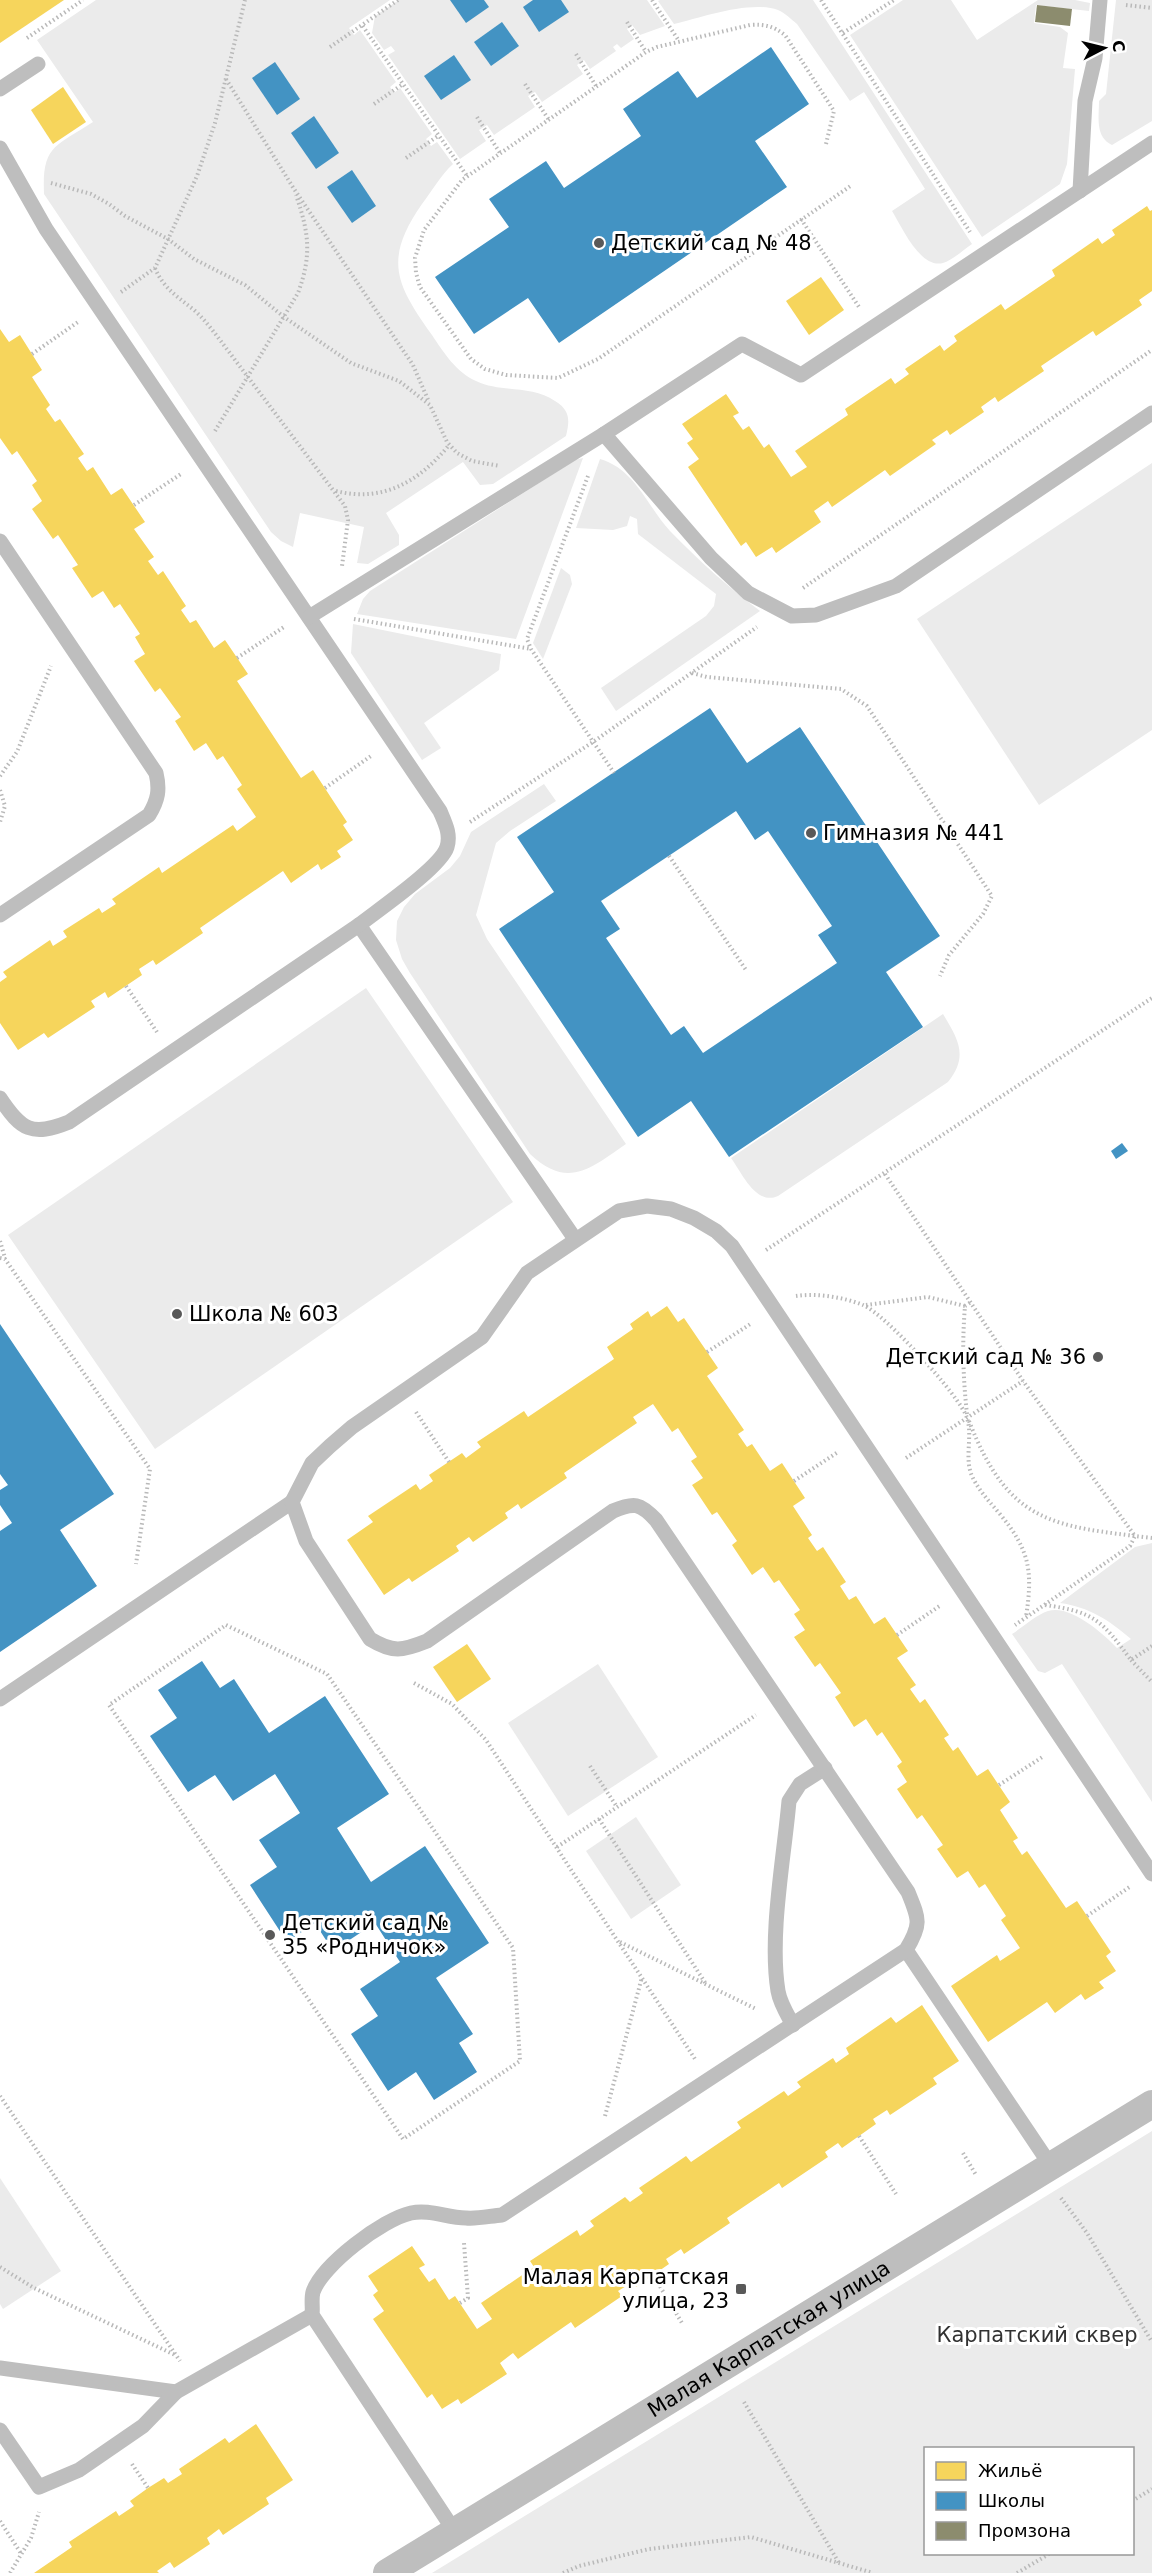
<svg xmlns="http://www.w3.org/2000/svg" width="1152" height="2573" font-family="'DejaVu Sans',sans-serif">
	<rect width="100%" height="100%" fill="#fff"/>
	<!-- green -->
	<g fill="#ebebeb" fill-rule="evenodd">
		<path d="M 96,0 L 390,0 L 349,28 L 354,35 L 360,30 L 396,82 L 390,87 L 394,93 L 400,88 L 432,134 L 426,139 L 431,146 L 437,142 L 453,164 C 441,175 432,191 422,204 C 383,260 396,284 432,335 C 444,353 456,372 476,381 C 501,393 532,385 555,401 C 570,410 570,420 566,436 L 493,484 L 480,485 L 463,462 L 386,513 L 399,535 L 399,545 L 368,564 L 357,563 L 364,527 L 300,513 L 293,547 L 281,541 L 271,532 L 44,194 C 42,145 55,147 93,122 L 37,40 Z"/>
		<polygon points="399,0 647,0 665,26 640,35 632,25 627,29 634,39 621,48 617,44 613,47 616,51 590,69 584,60 577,65 583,74 542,102 535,92 528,96 535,107 494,135 487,125 479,130 486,141 460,159 388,55 395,51 391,46 384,50 372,33 375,16"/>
		<path d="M 660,0 L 813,0 L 972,244 C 963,250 953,260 943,263 C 920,269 902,227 892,211 L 925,189 L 864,92 L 850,101 L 797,24 C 791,19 785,13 778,10 C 750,0 703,17 674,24 L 658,1 Z"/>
		<polygon points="903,0 951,0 977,40 1038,0 1075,0 1090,3 1089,11 1036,5 1034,23 1060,27 1068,33 1063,68 1075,69 1067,164 1060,184 982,237 850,35"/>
		<path d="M 1116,0 L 1152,0 L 1152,121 L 1112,145 C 1095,137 1099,117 1099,101 L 1106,94 Z"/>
		<polygon points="583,458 516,639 357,614 363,599 370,591 575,460"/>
		<path d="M 600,459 C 635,469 647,506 670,531 C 698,560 728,587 760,611 L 616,711 L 601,688 L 706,616 L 714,606 L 716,594 L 638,534 L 637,519 L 630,516 L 627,526 L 613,530 L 576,528 Z"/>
		<polygon points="1152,463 1152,730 1039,805 917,619"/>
		<polygon points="561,568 570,575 572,584 543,659 533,643"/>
		<polygon points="353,624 501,654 499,670 424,723 441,748 422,760 351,653"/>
		<path d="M 544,784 L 556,801 L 510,831 L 496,843 L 476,915 L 487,939 L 626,1144 C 591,1168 568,1190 530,1154 L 410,973 L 402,959 L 396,940 L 397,921 L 404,907 L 415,894 L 450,868 L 460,856 L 471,832 Z"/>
		<polygon points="366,988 513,1202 155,1449 8,1235"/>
		<path d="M 943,1014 C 958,1039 969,1056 948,1082 L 778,1196 C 756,1206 742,1173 731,1158 Z"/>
		<path d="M 1152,1543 L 1152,1802 L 1062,1664 L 1045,1673 L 1038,1671 L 1012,1634 C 1023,1627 1036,1615 1048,1611 C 1070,1604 1104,1634 1117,1648 L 1131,1639 C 1109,1620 1089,1607 1060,1603 L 1135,1547 Z"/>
		<polygon points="598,1664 658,1757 568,1816 508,1723"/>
		<polygon points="636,1817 681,1885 631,1919 586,1851"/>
		<path d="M 1152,2131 L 1152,2573 L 432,2573 ZM 926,2448 L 1132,2448 L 1132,2554 L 926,2554 Z"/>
		<polygon points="0,2178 61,2271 3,2309 0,2304"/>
	</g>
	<!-- homes -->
	<g fill="#f6d55c">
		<polygon points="0,0 64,0 0,43"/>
		<polygon points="63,87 86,122 53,144 31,110"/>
		<polygon points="1147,206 1150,211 1152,210 1152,291 1139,300 1142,305 1096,336 1093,331 1041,366 1044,371 998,402 995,397 981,407 984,412 950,435 947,430 932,440 936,444 890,476 885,470 832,507 828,501 814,511 821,522 776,553 772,547 756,557 746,542 741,546 688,467 699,459 687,443 693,439 682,424 726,394 739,413 733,416 743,430 749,426 764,448 769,444 791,477 807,467 795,451 848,415 845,409 891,378 895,384 909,374 905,369 940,345 944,351 957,341 954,336 1001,304 1005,310 1055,276 1052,270 1098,238 1102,244 1115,235 1112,230"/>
		<polygon points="821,277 844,310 809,335 786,301"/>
		<polygon points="0,329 9,342 20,335 42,370 32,377 50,405 46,409 55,422 60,419 84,454 78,458 87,471 93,467 111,495 122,488 145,522 134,529 154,557 148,561 158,575 163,571 186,606 181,610 190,623 196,620 214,648 225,640 248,674 237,681 301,778 313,770 347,822 343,825 353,840 337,851 341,857 321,870 318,864 291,883 283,871 200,928 203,933 156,965 153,960 139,969 142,975 108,998 105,992 91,1001 95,1007 48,1038 44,1033 18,1050 0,1023 0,982 7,977 3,972 50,940 53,946 67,937 63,931 99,908 102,913 116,904 112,899 159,867 162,873 233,825 237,831 256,817 237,789 242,785 223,756 217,760 206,743 194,751 175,721 181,717 160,688 155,692 134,661 145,654 135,637 140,634 120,604 114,608 103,591 92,598 72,568 78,565 58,535 53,539 32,509 42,501 32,485 37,481 17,451 12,455 0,438"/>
		<polygon points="667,1306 678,1322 684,1318 718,1368 707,1376 744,1430 738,1434 747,1447 752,1444 770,1471 782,1463 805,1498 793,1506 812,1535 808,1538 817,1551 823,1547 846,1582 840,1586 849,1600 856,1596 874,1624 885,1617 908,1651 897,1658 916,1685 910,1689 920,1703 925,1699 949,1735 944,1738 953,1751 958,1747 977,1776 988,1769 1010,1802 1000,1810 1018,1838 1013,1841 1022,1855 1027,1851 1066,1908 1077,1901 1111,1952 1106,1956 1116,1971 1099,1982 1104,1988 1085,2000 1081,1994 1055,2013 1047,2002 988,2042 951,1986 997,1955 1000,1961 1020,1948 1001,1920 1006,1916 985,1884 979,1888 968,1871 957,1878 937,1849 943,1845 922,1815 917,1819 897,1789 907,1782 897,1766 902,1762 882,1732 877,1736 866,1719 854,1727 835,1697 841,1693 820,1663 815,1667 794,1637 805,1630 794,1614 800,1610 779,1580 774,1583 763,1567 752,1575 732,1545 737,1541 717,1512 712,1515 692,1485 703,1478 691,1461 697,1457 678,1428 672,1432 653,1404 633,1417 637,1423 564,1473 567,1478 521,1509 518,1504 505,1513 508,1518 473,1542 469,1537 456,1546 459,1551 412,1582 409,1578 384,1595 347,1540 373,1522 368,1516 416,1484 420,1490 433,1481 429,1475 462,1453 466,1458 481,1447 477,1442 524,1411 528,1417 614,1359 607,1347 633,1329 630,1324 648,1311 651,1317"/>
		<polygon points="467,1644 491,1679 457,1702 433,1667"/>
		<polygon points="922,2005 959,2061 933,2078 937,2084 890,2115 887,2110 873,2119 876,2124 842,2148 838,2143 825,2152 828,2157 782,2188 779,2183 727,2218 730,2223 684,2254 681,2249 666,2259 669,2264 636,2287 633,2282 618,2291 622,2296 575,2328 571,2322 518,2359 513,2353 500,2363 507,2374 461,2404 458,2399 442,2409 432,2394 427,2398 373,2319 384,2311 373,2295 378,2291 368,2276 412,2246 425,2265 419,2268 429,2282 435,2278 449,2300 455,2296 477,2329 492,2319 481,2303 534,2267 530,2261 577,2230 580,2236 594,2226 590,2221 625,2197 630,2202 643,2193 639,2188 686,2156 691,2162 741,2128 737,2122 784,2091 788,2096 801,2087 797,2082 833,2058 836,2063 849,2054 846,2048 891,2017 896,2023"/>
		<polygon points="256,2424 293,2480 266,2498 269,2504 223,2535 219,2529 207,2538 210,2544 174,2568 170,2562 157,2571 159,2573 34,2573 72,2547 69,2542 116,2511 119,2516 134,2506 130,2501 148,2488 164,2478 168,2483 182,2474 179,2469 225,2438 229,2443"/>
	</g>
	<!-- schools -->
	<g fill="#4393c3" fill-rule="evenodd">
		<polygon points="450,0 484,0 489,7 466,23"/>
		<polygon points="533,0 561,0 569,12 539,32 523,7"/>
		<polygon points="502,22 519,46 491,66 474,42"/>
		<polygon points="771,47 809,104 755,141 787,187 559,343 528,298 474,334 435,277 509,227 489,199 546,161 564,188 641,136 623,109 678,71 697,98"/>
		<polygon points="454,55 471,80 441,100 424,76"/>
		<polygon points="275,62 300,99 277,115 252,78"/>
		<polygon points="314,116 339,153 316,169 291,133"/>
		<polygon points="352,170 376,206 352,223 327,187"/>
		<path d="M 710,708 L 747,763 L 800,727 L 940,936 L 886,972 L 923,1027 L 729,1157 L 691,1101 L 638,1137 L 499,929 L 554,892 L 517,837 ZM 736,811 L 755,840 L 768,831 L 832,926 L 818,935 L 837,963 L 703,1053 L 684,1026 L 671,1035 L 606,938 L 620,929 L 601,901 Z"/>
		<polygon points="1122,1143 1128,1151 1116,1159 1111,1151"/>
		<polygon points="0,1324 114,1494 60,1530 97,1586 0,1652 0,1531 12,1523 0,1505 0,1490 8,1485 0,1474"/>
		<polygon points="202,1661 220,1688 234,1679 269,1733 325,1696 389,1794 337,1828 371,1882 425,1846 489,1943 436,1978 473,2034 459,2043 477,2072 434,2100 416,2072 388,2091 351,2034 378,2016 360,1989 400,1962 375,1923 333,1951 315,1923 287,1942 250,1885 277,1867 259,1840 300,1813 275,1774 233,1801 215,1775 188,1792 150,1736 177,1718 158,1690"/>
	</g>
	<!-- industry -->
	<polygon fill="#8c8c6e" points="1037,5 1072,9 1070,26 1035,22"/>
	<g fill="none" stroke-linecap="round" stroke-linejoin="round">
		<!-- path -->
		<g stroke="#b9b9b9" stroke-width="4" stroke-dasharray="1.5 3" stroke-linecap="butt">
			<polyline points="398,0 362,25 467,176"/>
			<polyline points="652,0 679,41"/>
			<polyline points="821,0 970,232"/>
			<polyline points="1126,5 1152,8"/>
			<polyline points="627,22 646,52"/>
			<polyline points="843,33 894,0"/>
			<polyline points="27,38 83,0"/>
			<polyline points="330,47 362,25"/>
			<polyline points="576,54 596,86"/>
			<polyline points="226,79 294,189 413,365 429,402"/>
			<polyline points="525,84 549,120"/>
			<polyline points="374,104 403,84"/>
			<polyline points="477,117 500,153"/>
			<path d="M 826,144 L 834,111 L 785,35 C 773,26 765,24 750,25 L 657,47 L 646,52 L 462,180 L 424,230 L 415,258 L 416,273 L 420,287 L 471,359 L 485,369 L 506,375 L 558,378 L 598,359 L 852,185"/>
			<polyline points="406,158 438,136"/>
			<polyline points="51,183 91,194 109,204 125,216 168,239 194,259 245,285 284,317 351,363 399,381 430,405 447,442 457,453 472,461 500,466"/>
			<polyline points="801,219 859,307"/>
			<path d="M 155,268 C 163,288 178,297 194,310 C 203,318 210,327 217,336 L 345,506 L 348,520 L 342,566"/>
			<polyline points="121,292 155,268 197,176 215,123 245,0"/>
			<polyline points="32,354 78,322"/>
			<path d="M 215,431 L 298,293 C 312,255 309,233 296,195"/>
			<polyline points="588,476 527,639 531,649 614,773"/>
			<path d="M 336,491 C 383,503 420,481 449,445"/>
			<polyline points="134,505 181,474"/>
			<polyline points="803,588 1152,350"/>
			<polyline points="354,619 531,649"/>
			<polyline points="237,658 284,627"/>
			<polyline points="692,673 707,677 841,689 867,706 992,896 983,914 949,955 940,976"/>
			<polyline points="0,776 17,752 51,666"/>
			<polyline points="325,788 371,756"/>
			<polyline points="0,790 5,806 0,822"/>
			<polyline points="470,822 593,742 757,627"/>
			<polyline points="669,856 746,970"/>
			<polyline points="126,986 157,1032"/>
			<polyline points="885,1174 1023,1381 1135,1536 1130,1546 1015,1625"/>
			<polyline points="0,1241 5,1258"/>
			<polyline points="766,1250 1152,998"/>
			<polyline points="0,1258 5,1259 150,1469 136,1564"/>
			<path d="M 796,1296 C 817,1293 843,1297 863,1305 C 884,1313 961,1397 967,1418 C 973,1436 964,1458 972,1476 C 979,1491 989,1501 999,1513 C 1030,1550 1033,1571 1026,1617"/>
			<polyline points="866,1305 928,1297 965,1306"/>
			<polyline points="707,1352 752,1323"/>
			<polyline points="416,1412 449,1462"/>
			<path d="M 967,1414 C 963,1378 962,1343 965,1306 L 971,1302"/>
			<path d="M 969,1421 C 1009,1524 1052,1526 1152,1538"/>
			<polyline points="906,1458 1023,1381"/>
			<polyline points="794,1481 838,1452"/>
			<path d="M 1045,1605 C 1095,1612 1102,1621 1131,1660 L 1152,1646"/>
			<polygon points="226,1625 327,1674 419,1808 513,1948 520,2061 403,2139 109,1705"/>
			<polyline points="897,1635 941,1605"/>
			<polyline points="1131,1660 1152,1682"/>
			<polyline points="414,1683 452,1704 486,1740 695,2059"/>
			<polyline points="590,1766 617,1807"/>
			<polyline points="999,1785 1044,1756"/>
			<polyline points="599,1819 706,1984"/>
			<polyline points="557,1847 756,1715"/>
			<polyline points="1087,1916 1131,1886"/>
			<polyline points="620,1942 756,2009"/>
			<polyline points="0,2096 180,2361"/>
			<polyline points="605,2116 642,1977"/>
			<polyline points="859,2136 896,2194"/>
			<polyline points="963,2153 976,2175"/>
			<polyline points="1061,2198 1087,2233 1152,2342"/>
			<polyline points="0,2267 34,2288 175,2355"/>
			<polyline points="653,2275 682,2323"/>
			<polyline points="460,2303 468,2298 464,2243"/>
			<polyline points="744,2402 839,2563"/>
			<polyline points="132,2464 148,2488"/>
			<polyline points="1132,2501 1152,2489"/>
			<polyline points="0,2521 22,2555"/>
			<polyline points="10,2573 31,2538 39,2512"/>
			<polyline points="563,2573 579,2566 649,2549 751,2537 873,2573"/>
			<polyline points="1017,2573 1049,2554"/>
		</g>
		<!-- lane -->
		<g stroke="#bebebe" stroke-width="15">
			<polyline points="0,89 38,64"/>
			<path d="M 0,148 L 46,229 L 440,811 C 445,823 451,834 447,847 C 441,867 378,910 359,925 L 575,1239"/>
			<polyline points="1080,191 1085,101 1095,58 1100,0"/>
			<polyline points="604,434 711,558 748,593 792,616 816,615 896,586 1152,413"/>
			<path d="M 0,541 L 156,773 C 160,790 158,800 149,815 L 0,915"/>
			<polyline points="309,617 604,434 742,344 801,375 1152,143"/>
			<path d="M 0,1098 C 21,1130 32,1137 69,1122 L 359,925"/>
			<polyline points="0,1699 292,1502"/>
			<polyline points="906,1950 1051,2166"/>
			<path d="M 793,2025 C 787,2014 780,2003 778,1991 C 769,1935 784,1858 789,1801 L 800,1784 L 825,1768"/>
			<polyline points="0,2368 176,2392"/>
			<polyline points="0,2430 39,2487 79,2470 143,2426 176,2392 312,2315"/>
			<path d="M 455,2532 L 312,2315 C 313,2308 311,2299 313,2292 C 322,2265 383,2219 411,2213 C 430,2209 447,2218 466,2218 C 478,2219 490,2216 502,2215 L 906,1950 C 922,1924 919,1919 908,1892 L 656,1520 C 640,1503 634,1502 613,1511 L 427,1641 C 402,1651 393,1653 370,1639 L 306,1541 L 292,1502 L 312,1463 L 330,1446 L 352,1427 L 482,1337 L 527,1273 L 619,1211 L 647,1206 L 671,1209 L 694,1218 L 716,1231 L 732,1246 L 1152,1874"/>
		</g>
		<!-- street -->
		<path stroke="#bebebe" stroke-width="28" id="s1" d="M 387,2573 L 1152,2104"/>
	</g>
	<!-- markers -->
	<g fill="#595959" stroke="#fff" stroke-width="2">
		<circle cx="599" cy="243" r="6"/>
		<circle cx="811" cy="833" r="6"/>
		<circle cx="177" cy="1314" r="6"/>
		<circle cx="1098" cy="1357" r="6"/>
		<circle cx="270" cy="1935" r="6"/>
		<rect x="735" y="2283" width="12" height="12" rx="3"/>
	</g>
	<g text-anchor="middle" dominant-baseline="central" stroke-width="6" stroke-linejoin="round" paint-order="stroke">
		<!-- poi labels -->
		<g font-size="21" fill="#000" stroke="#fff" text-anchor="start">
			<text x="611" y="243">Детский сад № 48</text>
			<text x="823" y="833">Гимназия № 441</text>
			<text x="189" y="1314">Школа № 603</text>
			<text x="1086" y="1357" text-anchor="end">Детский сад № 36</text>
			<text x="282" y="1923">Детский сад №<tspan x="282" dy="24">35 «Родничок»</tspan></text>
			<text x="729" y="2277" text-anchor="end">Малая Карпатская<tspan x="729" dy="24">улица, 23</tspan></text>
		</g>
		<!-- park labels -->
		<g font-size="21" fill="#323232" stroke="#fff">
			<text x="1037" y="2335">Карпатский сквер</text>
		</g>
		<!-- street labels -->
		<g font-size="21" fill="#000" stroke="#fff">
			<text stroke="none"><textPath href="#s1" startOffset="448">Малая Карпатская улица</textPath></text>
		</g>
	</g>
	<!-- legend -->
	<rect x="924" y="2447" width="210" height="108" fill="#ffffff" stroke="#999999" stroke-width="1.5"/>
	<rect x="936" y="2462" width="30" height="18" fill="#f6d55c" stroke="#999999" stroke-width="1.5"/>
	<text x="978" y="2477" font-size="18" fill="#000000">Жильё</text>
	<rect x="936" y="2492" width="30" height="18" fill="#4393c3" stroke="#999999" stroke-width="1.5"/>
	<text x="978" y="2507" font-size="18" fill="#000000">Школы</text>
	<rect x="936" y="2522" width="30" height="18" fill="#8c8c6e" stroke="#999999" stroke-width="1.5"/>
	<text x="978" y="2537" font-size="18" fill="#000000">Промзона</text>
	<!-- north arrow -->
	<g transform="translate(1104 48) rotate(83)" stroke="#ffffff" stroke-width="4.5" paint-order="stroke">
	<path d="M0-4.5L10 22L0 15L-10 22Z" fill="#000000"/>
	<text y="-9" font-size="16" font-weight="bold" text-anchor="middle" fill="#000000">С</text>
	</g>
</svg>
